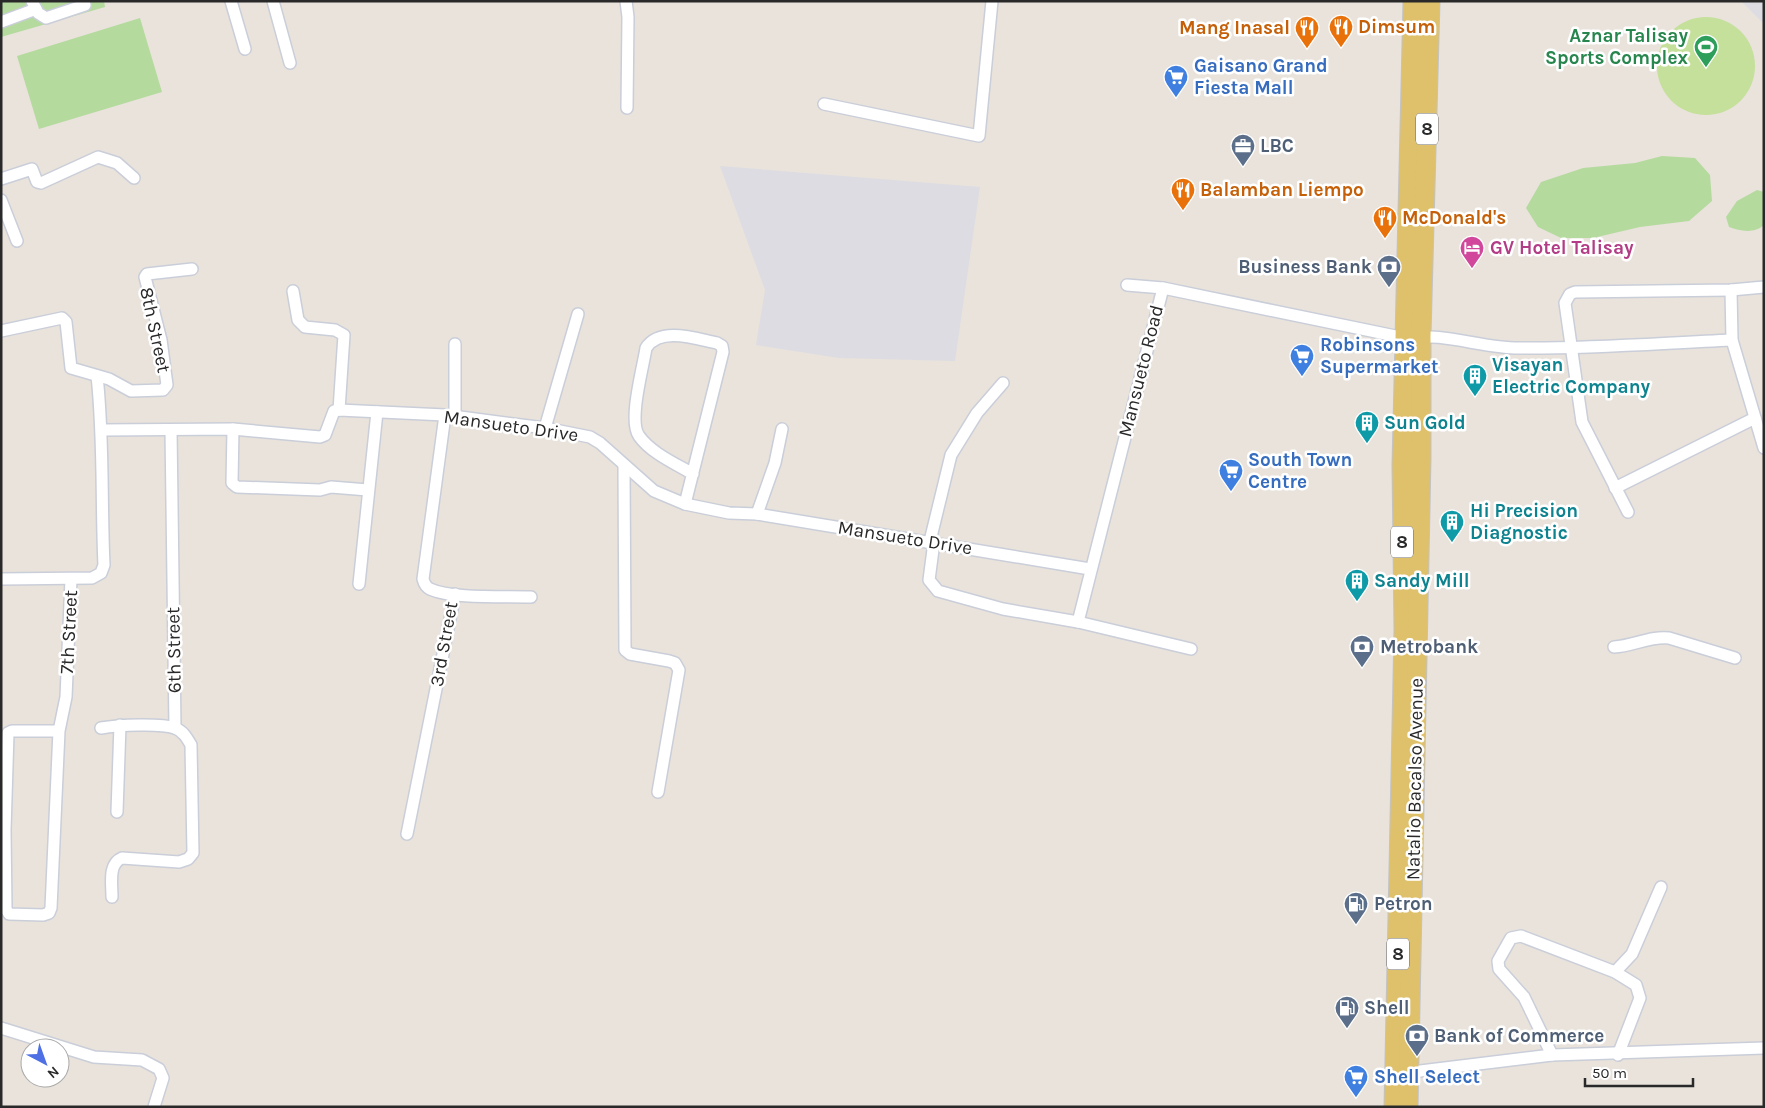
<svg xmlns="http://www.w3.org/2000/svg" width="1765" height="1108" font-family="Karla,sans-serif">
	<rect width="100%" height="100%" fill="#e9e3dc"/>
	<!-- industrial -->
	<g fill="#dddce2">
		<polygon points="1741,1 1764,1 1764,24"/>
		<polygon points="720,166 980,187 955,361 839,358 756,345 765,290"/>
	</g>
	<!-- green -->
	<g fill="#b5da9e">
		<polygon points="1,1 104,1 105,7 1,37"/>
		<polygon points="140,18 162,92 39,129 17,56"/>
		<polygon points="1662,156 1695,158 1710,175 1712,201 1689,221 1640,227 1593,238 1561,238 1538,227 1526,208 1541,182 1583,168 1635,163"/>
		<path d="M 1757,190 L 1764,192 L 1764,225 C 1754,234 1740,231 1729,227 L 1726,217 L 1737,201 Z"/>
	</g>
	<!-- pitch -->
	<circle fill="#c5e09b" cx="1706" cy="66" r="49"/>
	<g fill="none" stroke-linecap="round" stroke-linejoin="round">
		<defs>
			<g id="street">
				<polyline points="32,1 38,13 46,18 85,5"/>
				<polyline points="231,1 245,49"/>
				<polyline points="273,1 290,63"/>
				<polyline points="626,1 628,17 627,108"/>
				<polyline points="1,22 36,9"/>
				<polyline points="824,104 979,136 992,1"/>
				<polyline points="1,179 32,169 37,182 41,183 98,157 117,163 134,178"/>
				<polyline points="1,200 17,241"/>
				<path d="M 1127,285 L 1163,288 L 1405,338 C 1445,332 1480,348 1519,348 C 1590,349 1661,343 1732,340"/>
				<polyline points="1731,290 1732,340 1764,448"/>
				<polyline points="293,291 298,320 305,327 335,330 344,335 339,410"/>
				<polyline points="1,331 62,318 66,322 71,368 109,379 131,391 163,390 167,385 161,340 145,277 147,274 192,269"/>
				<path d="M 445,415 L 423,579 C 424,583 426,587 430,589 C 451,599 506,596 531,597"/>
				<polyline points="455,416 455,344"/>
				<polyline points="545,428 578,314"/>
				<polyline points="233,429 232,483 237,487 320,490 331,487 368,490"/>
				<polyline points="102,430 233,429 320,437 325,435 334,411 339,410 445,415 545,428 590,437 600,443 654,491 685,504 729,513 757,514 1090,569"/>
				<polyline points="171,430 175,728"/>
				<polyline points="624,465 625,650 630,654 669,661 675,663 679,670 658,792"/>
				<polyline points="1615,488 1755,418"/>
				<path d="M 685,504 L 723,352 L 722,346 L 717,343 C 697,339 660,326 646,348 C 643,368 628,421 639,436 C 651,453 676,464 693,474"/>
				<polyline points="1628,512 1582,422 1565,303 1570,294 1575,292 1731,290 1764,287"/>
				<polyline points="757,514 775,463 782,429"/>
				<polyline points="930,541 951,455 977,413 1003,383"/>
				<polyline points="934,542 929,580 938,591 1003,609 1078,622 1191,649"/>
				<path d="M 1,579 L 92,578 L 101,573 L 104,565 C 101,502 104,439 97,376"/>
				<polyline points="359,584 377,412"/>
				<polyline points="1078,622 1163,288"/>
				<path d="M 1614,647 C 1633,646 1650,636 1669,638 L 1735,658"/>
				<path d="M 101,728 C 118,725 160,723 175,728 C 183,731 187,738 191,745 L 193,853 L 188,859 L 179,862 L 122,858 C 108,864 112,883 112,897"/>
				<polyline points="59,731 12,731 8,733 5,830 6,909 9,914 43,915 49,913 51,908 59,731 66,697 71,579"/>
				<polyline points="117,812 120,725"/>
				<polyline points="407,834 455,594"/>
				<polyline points="1615,972 1632,954 1661,887"/>
				<polyline points="1,1028 94,1057 142,1060 159,1069 163,1078 154,1107"/>
				<polyline points="1552,1055 1524,997 1499,969 1498,961 1511,938 1521,936 1615,972 1636,985 1640,998 1618,1055"/>
				<polyline points="1404,1073 1552,1055 1764,1048"/>
			</g>
			<g id="primary">
				<polyline points="1394,1107 1404,630 1402,465 1413,1"/>
				<polyline points="1408,1107 1421,458 1421,336 1430,1"/>
			</g>
		</defs>
		<!-- street casing -->
		<use href="#street" stroke="#caced9" stroke-width="14"/>
		<!-- primary casing -->
		<use href="#primary" stroke="#c3c3c3" stroke-width="21"/>
		<!-- street -->
		<use href="#street" stroke="#fff" stroke-width="11"/>
		<!-- primary -->
		<use href="#primary" stroke="#dfc06b" stroke-width="19"/>
	</g>
	<!-- icons -->
	<defs>
		<symbol id="restaurant-pin" viewBox="-11 -11 22 30"><path d="M0 17L-7.5 6A9.5 9.5 0 1 1 7.5 6Z" fill="#e8710a" stroke="#fff"/><path d="M-5-6h1v4h1v-4h1v4h1v-4h1v5L-1.5 .5V6h-2V.5L-5-1ZM5-6V6H3V1.5H1.5Q1.5-4 5-6Z" fill="#fff"/></symbol>
		<symbol id="stadium-pin" viewBox="-11 -11 22 30"><path d="M0 17L-7.5 6A9.5 9.5 0 1 1 7.5 6Z" fill="#2e9e5b" stroke="#fff"/><path d="M0-5a6.5 5 0 1 0 0 10a6.5 5 0 1 0 0-10ZM-3.5-1.8h7v3.6h-7Z" fill="#fff"/></symbol>
		<symbol id="supermarket-pin" viewBox="-11 -11 22 30"><path d="M0 17L-7.5 6A9.5 9.5 0 1 1 7.5 6Z" fill="#3f7fe0" stroke="#fff"/><path d="M-6-5.5h2.5l.6 2H6L4.5 2H-2.5L-4.4-4H-6ZM-1.5 3.2a1.3 1.3 0 1 0 .1 0ZM3 3.2a1.3 1.3 0 1 0 .1 0Z" fill="#fff"/></symbol>
		<symbol id="office-pin" viewBox="-11 -11 22 30"><path d="M0 17L-7.5 6A9.5 9.5 0 1 1 7.5 6Z" fill="#5c6f8a" stroke="#fff"/><path d="M-6-3h4V-5.5h4V-3h4V5H-6ZM-1-4.5V-3h2v-1.5ZM-6 0V1H6V0Z" fill="#fff"/></symbol>
		<symbol id="hotel-pin" viewBox="-11 -11 22 30"><path d="M0 17L-7.5 6A9.5 9.5 0 1 1 7.5 6Z" fill="#d1479c" stroke="#fff"/><path d="M-6-4.5h1.5V1H6V5H4.5V3h-9V5H-6ZM-4 0a1.8 1.8 0 1 1 3.6 0ZM.5 0V-2.5h3Q6-2.5 6 0Z" fill="#fff"/></symbol>
		<symbol id="bank-pin" viewBox="-11 -11 22 30"><path d="M0 17L-7.5 6A9.5 9.5 0 1 1 7.5 6Z" fill="#5c6f8a" stroke="#fff"/><path d="M-6-4H6V4H-6ZM0-2.3a2.3 2.3 0 1 0 0 4.6a2.3 2.3 0 1 0 0-4.6Z" fill="#fff"/></symbol>
		<symbol id="building-pin" viewBox="-11 -11 22 30"><path d="M0 17L-7.5 6A9.5 9.5 0 1 1 7.5 6Z" fill="#0f9aa8" stroke="#fff"/><path d="M-4-6H4V6H1V3H-1V6H-4ZM-2.5-4.3h1.7v1.8h-1.7ZM.8-4.3h1.7v1.8H.8ZM-2.5-1h1.7V.8h-1.7ZM.8-1h1.7V.8H.8Z" fill="#fff"/></symbol>
		<symbol id="fuel-pin" viewBox="-11 -11 22 30"><path d="M0 17L-7.5 6A9.5 9.5 0 1 1 7.5 6Z" fill="#5c6f8a" stroke="#fff"/><path d="M-5.5-6h7V0h2V4h1.3V-2.5L3-4.5l.8-.8L6-3V5H2.5V1h-1V6h-7ZM-4.2-4.7v3.2H.2V-4.7Z" fill="#fff"/></symbol>
	</defs>
	<g fill-rule="evenodd">
		<use href="#restaurant-pin" x="1327" y="13" width="28" height="38"/>
		<use href="#restaurant-pin" x="1293" y="14" width="28" height="38"/>
		<use href="#stadium-pin" x="1692" y="33" width="28" height="38"/>
		<use href="#supermarket-pin" x="1162" y="63" width="28" height="38"/>
		<use href="#office-pin" x="1229" y="132" width="28" height="38"/>
		<use href="#restaurant-pin" x="1169" y="176" width="28" height="38"/>
		<use href="#restaurant-pin" x="1371" y="204" width="28" height="38"/>
		<use href="#hotel-pin" x="1458" y="234" width="28" height="38"/>
		<use href="#bank-pin" x="1375" y="253" width="28" height="38"/>
		<use href="#supermarket-pin" x="1288" y="342" width="28" height="38"/>
		<use href="#building-pin" x="1461" y="362" width="28" height="38"/>
		<use href="#building-pin" x="1353" y="409" width="28" height="38"/>
		<use href="#supermarket-pin" x="1217" y="457" width="28" height="38"/>
		<use href="#building-pin" x="1438" y="508" width="28" height="38"/>
		<use href="#building-pin" x="1343" y="567" width="28" height="38"/>
		<use href="#bank-pin" x="1348" y="633" width="28" height="38"/>
		<use href="#fuel-pin" x="1342" y="890" width="28" height="38"/>
		<use href="#fuel-pin" x="1333" y="994" width="28" height="38"/>
		<use href="#bank-pin" x="1403" y="1022" width="28" height="38"/>
		<use href="#supermarket-pin" x="1342" y="1063" width="28" height="38"/>
	</g>
	<g text-anchor="middle" dominant-baseline="central" stroke-width="5" stroke-linejoin="round" paint-order="stroke">
		<!-- shield labels -->
		<g fill="#fff" stroke="#696969" stroke-width="1">
			<rect x="1416" y="113.5" width="22" height="31" rx="4"/>
			<rect x="1391" y="526.5" width="22" height="31" rx="4"/>
			<rect x="1387" y="938.5" width="22" height="31" rx="4"/>
		</g>
		<g font-size="18" font-weight="bold" fill="#292929">
			<text x="1427" y="129">8</text>
			<text x="1402" y="542">8</text>
			<text x="1398" y="954">8</text>
		</g>
		<!-- food labels -->
		<g font-size="19" font-weight="bold" fill="#c56008" stroke="#fff" text-anchor="start">
			<text x="1358" y="27">Dimsum</text>
			<text x="1290" y="28" text-anchor="end">Mang Inasal</text>
			<text x="1200" y="190">Balamban Liempo</text>
			<text x="1402" y="218">McDonald's</text>
		</g>
		<!-- leisure labels -->
		<g font-size="19" font-weight="bold" fill="#27864d" stroke="#fff" text-anchor="end">
			<text x="1688" y="36">Aznar Talisay<tspan x="1688" dy="22">Sports Complex</tspan></text>
		</g>
		<!-- shop labels -->
		<g font-size="19" font-weight="bold" fill="#366cbe" stroke="#fff" text-anchor="start">
			<text x="1194" y="66">Gaisano Grand<tspan x="1194" dy="22">Fiesta Mall</tspan></text>
			<text x="1320" y="345">Robinsons<tspan x="1320" dy="22">Supermarket</tspan></text>
			<text x="1248" y="460">South Town<tspan x="1248" dy="22">Centre</tspan></text>
			<text x="1374" y="1077">Shell Select</text>
		</g>
		<!-- service labels -->
		<g font-size="19" font-weight="bold" fill="#4e5e75" stroke="#fff" text-anchor="start">
			<text x="1260" y="146">LBC</text>
			<text x="1372" y="267" text-anchor="end">Business Bank</text>
			<text x="1380" y="647">Metrobank</text>
			<text x="1374" y="904">Petron</text>
			<text x="1364" y="1008">Shell</text>
			<text x="1434" y="1036">Bank of Commerce</text>
		</g>
		<!-- hotel labels -->
		<g font-size="19" font-weight="bold" fill="#b23c85" stroke="#fff" text-anchor="start">
			<text x="1490" y="248">GV Hotel Talisay</text>
		</g>
		<!-- street labels -->
		<g font-size="19" fill="#292929" stroke="#fff">
			<text transform="translate(155 330) rotate(78)">8th Street</text>
			<text transform="translate(1141 371) rotate(-76)">Mansueto Road</text>
			<text transform="translate(511 426) rotate(8)">Mansueto Drive</text>
			<text transform="translate(905 538) rotate(9)">Mansueto Drive</text>
			<text transform="translate(69 632) rotate(-87)">7th Street</text>
			<text transform="translate(444 644) rotate(-80)">3rd Street</text>
			<text transform="translate(174 650) rotate(-91)">6th Street</text>
			<text transform="translate(1415 779) rotate(-89)">Natalio Bacalso Avenue</text>
		</g>
		<!-- culture labels -->
		<g font-size="19" font-weight="bold" fill="#0d838f" stroke="#fff" text-anchor="start">
			<text x="1492" y="365">Visayan<tspan x="1492" dy="22">Electric Company</tspan></text>
			<text x="1384" y="423">Sun Gold</text>
			<text x="1470" y="511">Hi Precision<tspan x="1470" dy="22">Diagnostic</tspan></text>
			<text x="1374" y="581">Sandy Mill</text>
		</g>
	</g>
	<!-- border -->
	<rect width="1765" height="1108" fill="none" stroke="#292929" stroke-width="5"/>
	<!-- north arrow -->
	<g transform="translate(45 1063) rotate(139)"><circle r="24" fill="#ffffff" stroke="#a9a9a9"/>
	<path d="M0-4L9 19L0 12L-9 19Z" fill="#4e70e4"/>
	<text y="-8" font-size="14" font-weight="bold" text-anchor="middle" fill="#292929">N</text>
	</g>
	<!-- scale -->
	<path d="M1585 1078v8h108v-8" fill="none" stroke="#292929" stroke-width="2.5"/>
	<text x="1592" y="1078" font-size="15" fill="#292929" stroke="#ffffff" stroke-width="4" paint-order="stroke">50 m</text>
</svg>
